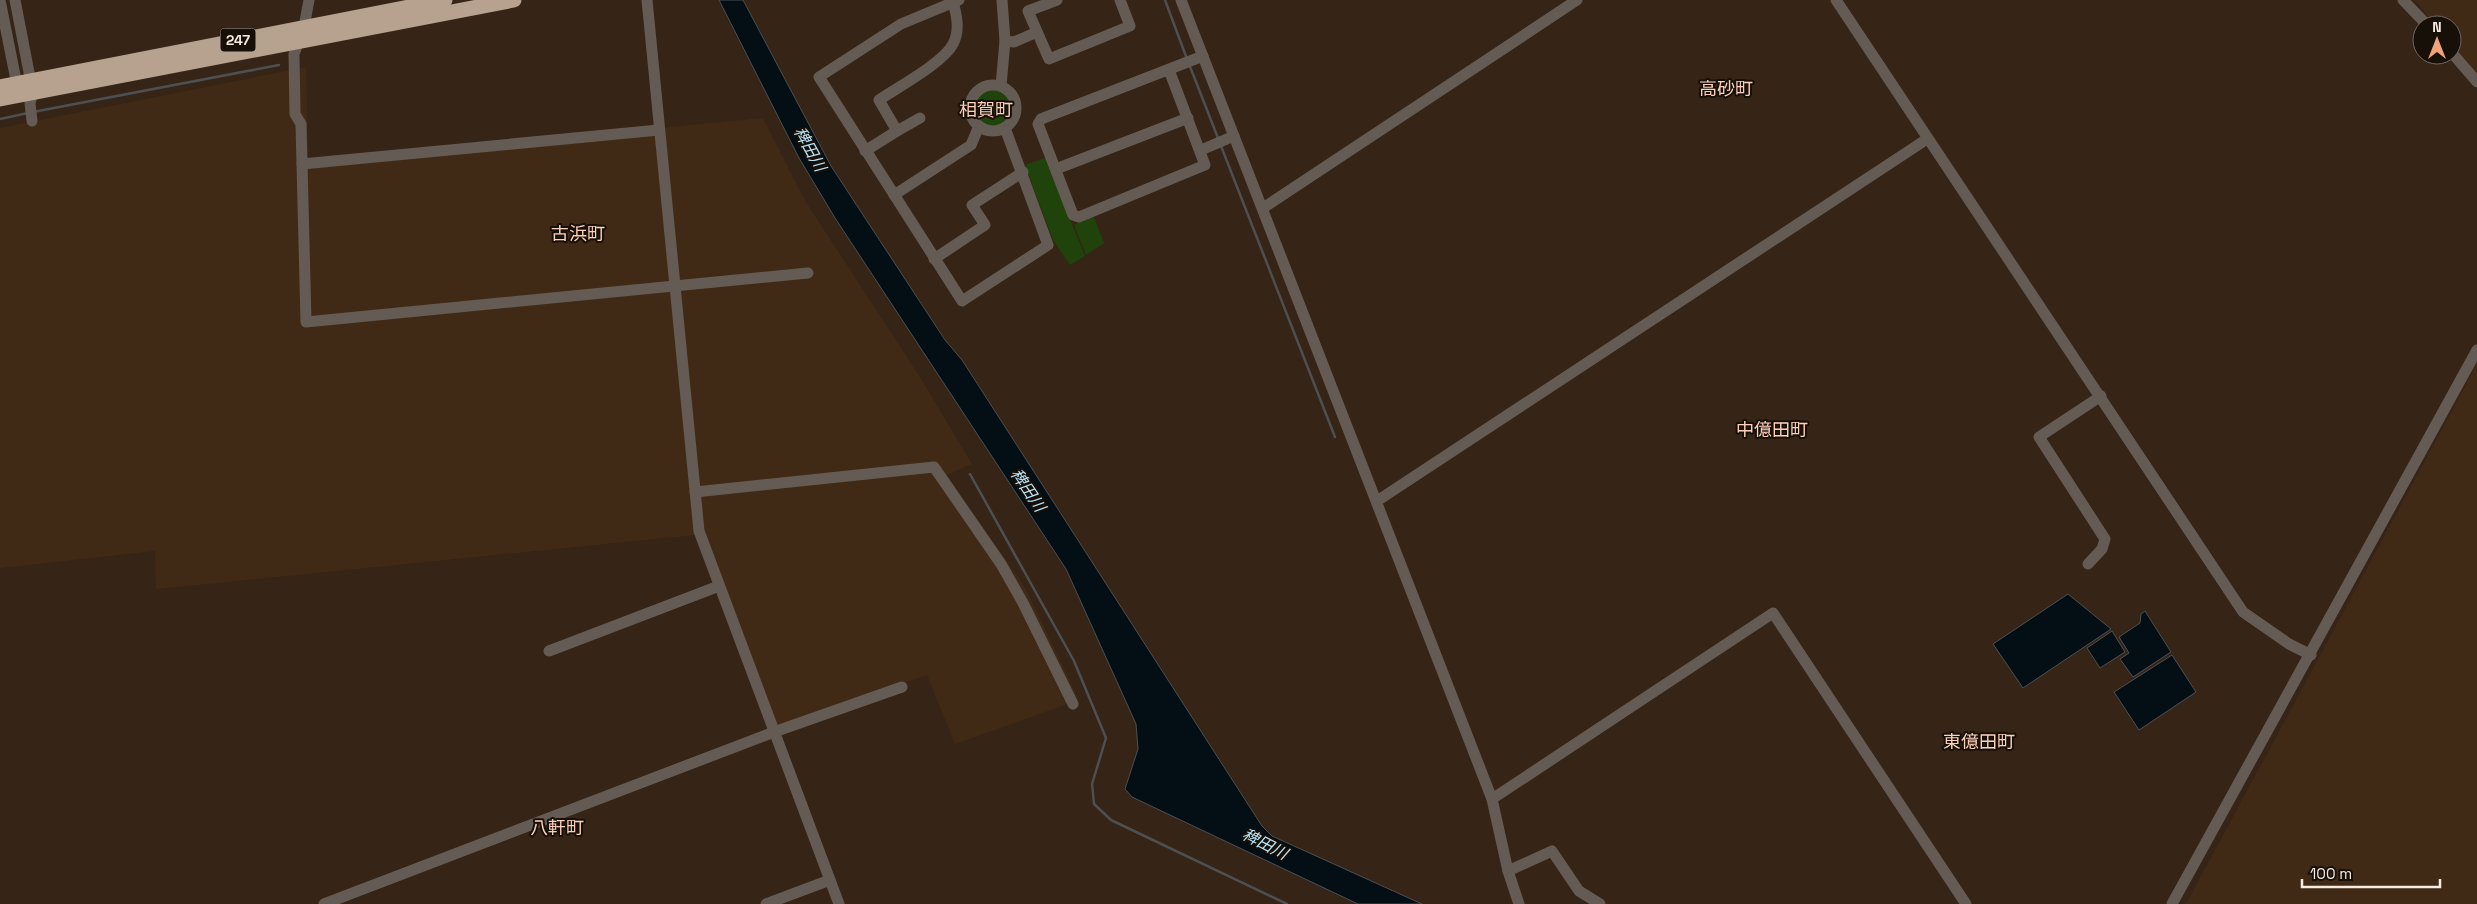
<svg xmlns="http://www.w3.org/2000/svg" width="2477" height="904" font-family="'Space Grotesk','Noto Sans JP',sans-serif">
	<rect width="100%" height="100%" fill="#362416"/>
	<!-- built -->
	<g fill="#402a16">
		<polygon points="2415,0 2477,0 2477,76 2452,45 2452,25 2435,25"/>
		<polygon points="306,67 308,162 763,118 804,199 920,377 972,464 947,475 1026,589 1079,700 955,744 927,675 769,732 695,535 156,589 155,551 0,568 0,128"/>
		<polygon points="2477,362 2477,904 2186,904 2468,381"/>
	</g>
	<!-- green -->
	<g fill="#20430b">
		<circle cx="993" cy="106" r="20"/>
		<polygon points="1045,158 1085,256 1070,265 1053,240 1025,165"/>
		<polygon points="1093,215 1104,243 1086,255 1074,225"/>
	</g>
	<!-- water -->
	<g fill="#040f15" stroke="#4c5052">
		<polygon points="719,0 743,0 831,166 945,340 962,360 1262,826 1272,836 1422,904 1358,904 1132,797 1125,789 1138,749 1136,724 1066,569 835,218 799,158"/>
		<polygon points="2068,594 2111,629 2023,688 1993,644"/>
		<polygon points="2145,611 2171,652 2133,677 2120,659 2129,653 2119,637 2140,623 2141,614"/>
		<polygon points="2112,631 2125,652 2100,668 2087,648"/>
		<polygon points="2172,655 2196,692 2139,730 2114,692"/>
	</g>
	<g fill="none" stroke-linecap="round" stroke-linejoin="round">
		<!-- stream -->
		<g stroke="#4c5052" stroke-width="2.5">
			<polyline points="1165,0 1187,59"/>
			<polyline points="1189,64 1218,138"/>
			<polyline points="33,112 279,65"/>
			<polyline points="0,119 28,113"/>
			<polyline points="1221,146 1335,437"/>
			<polyline points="970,474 1074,661 1106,738 1092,784 1094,804 1111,820 1287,904"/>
		</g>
		<!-- minor -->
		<g stroke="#645c54" stroke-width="11">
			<polyline points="0,0 18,90"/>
			<polyline points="15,0 33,93 30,103 32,121"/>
			<polyline points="309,0 304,27 294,54 295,114 301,124 306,322 808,273"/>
			<polyline points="647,0 699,531 839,904"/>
			<polyline points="959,0 901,24 819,77 962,301 1048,245 1005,128"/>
			<polyline points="1057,0 1028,11 1049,59 1130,26 1120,0"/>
			<polyline points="1181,0 1492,799 1508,871 1519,904"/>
			<polyline points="1836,0 2243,612 2289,644 2311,655"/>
			<polyline points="2403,0 2427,25"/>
			<polyline points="1005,41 1014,42 1037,32"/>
			<polyline points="2452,53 2477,82"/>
			<polyline points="1169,70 1205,165 1079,217 1073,215 1038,124 1041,119 1203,56"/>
			<circle cx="993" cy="108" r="23"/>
			<polyline points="1001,86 1005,41 1002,0"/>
			<polyline points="897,131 920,118"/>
			<polyline points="1201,150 1234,136"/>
			<path d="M 865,151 L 897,131 L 879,100 C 898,87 943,63 953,44 C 960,31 957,16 953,2"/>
			<polyline points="302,164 659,130"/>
			<polyline points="1056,169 1188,118"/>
			<polyline points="894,195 971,145 979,126"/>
			<polyline points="1263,208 1577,0"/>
			<polyline points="934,259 985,225 972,205 1023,172"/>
			<polyline points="695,492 934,467 1001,564 1023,603 1073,704"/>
			<polyline points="1377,501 1927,139"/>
			<polyline points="2088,564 2102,549 2105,539 2039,437 2101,396"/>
			<polyline points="549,651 719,586"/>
			<polyline points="1492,799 1773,613 1966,904"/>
			<polyline points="1508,871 1552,851 1579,891 1600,904"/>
			<polyline points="324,904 774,732 902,687"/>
			<polyline points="766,904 830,880"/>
			<polyline points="2172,904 2477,350"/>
		</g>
		<!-- highway -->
		<g stroke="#b6a28f" stroke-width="15">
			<polyline points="0,87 445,0"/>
			<polyline points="0,99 514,0"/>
		</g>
	</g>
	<g text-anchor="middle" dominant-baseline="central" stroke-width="4" stroke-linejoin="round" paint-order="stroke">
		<!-- shield labels -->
		<rect fill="#171009" stroke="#b2a8a0" stroke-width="1" x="220.5" y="28.5" width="35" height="23" rx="4"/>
		<g font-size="14" font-weight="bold" fill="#f5e9e0">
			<text x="238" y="40">247</text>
		</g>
		<!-- water labels -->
		<g font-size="16" font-style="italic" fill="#b9e5fa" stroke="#171009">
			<text transform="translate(810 149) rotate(61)">稗田川</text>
			<text transform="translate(1028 490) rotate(56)">稗田川</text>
			<text transform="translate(1265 844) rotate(27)">稗田川</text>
		</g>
		<!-- quarter labels -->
		<g font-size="18" fill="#fed0b9" stroke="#171009">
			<text x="1726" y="88">高砂町</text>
			<text x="986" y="109">相賀町</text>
			<text x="578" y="233">古浜町</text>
			<text x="1772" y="429">中億田町</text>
			<text x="1979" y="741">東億田町</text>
			<text x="557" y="827">八軒町</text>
		</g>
	</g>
	<!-- north arrow -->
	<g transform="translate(2437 40)"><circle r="24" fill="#171009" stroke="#70675f"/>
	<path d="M0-4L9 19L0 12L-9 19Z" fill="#f0a27a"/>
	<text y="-8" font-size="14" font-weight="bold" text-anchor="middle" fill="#f5e9e0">N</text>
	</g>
	<!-- scale -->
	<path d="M2302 879v8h138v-8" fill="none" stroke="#f5e9e0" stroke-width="2.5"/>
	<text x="2310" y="879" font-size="15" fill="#f5e9e0" stroke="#171009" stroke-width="4" paint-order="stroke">100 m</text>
</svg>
